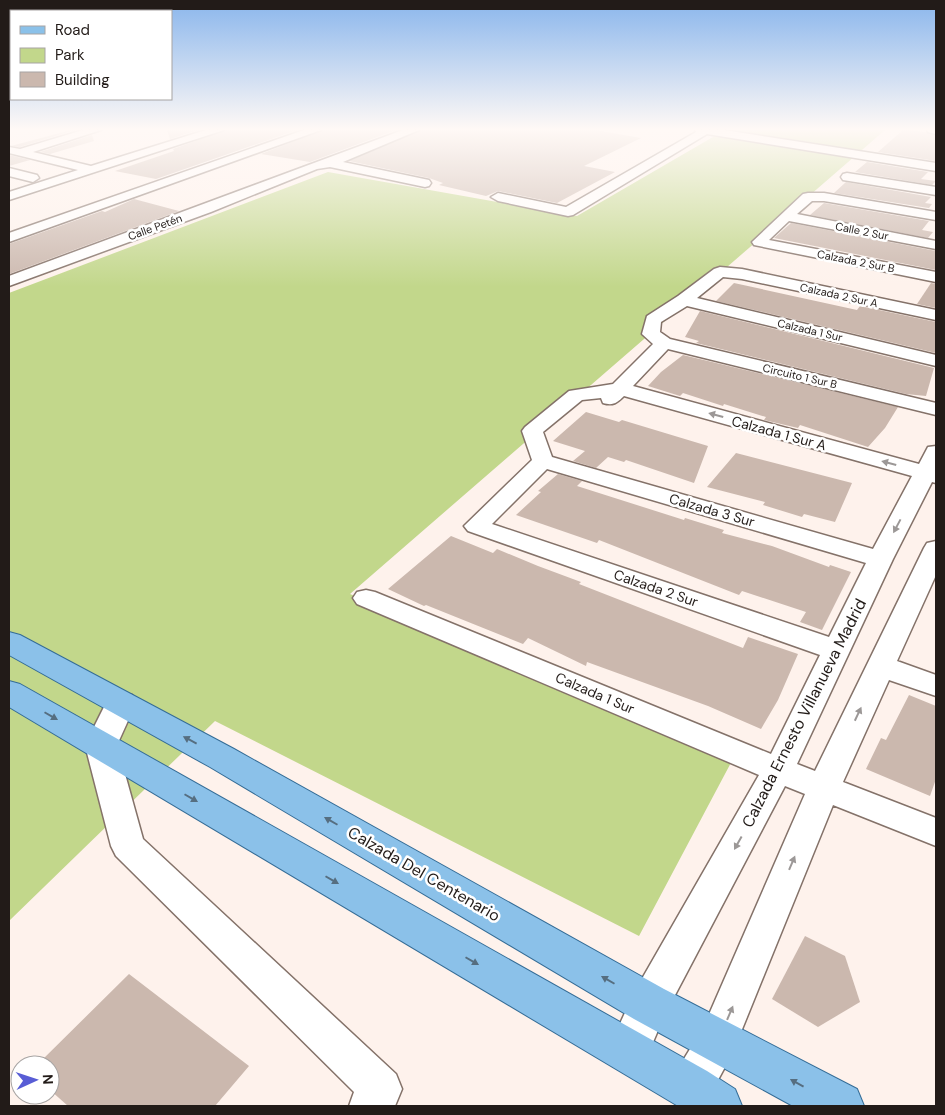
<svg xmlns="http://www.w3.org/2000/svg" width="945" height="1115" font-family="'DM Sans',sans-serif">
	<rect width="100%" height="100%" fill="#fef2ec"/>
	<!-- green -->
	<polygon fill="#c2d78b" points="725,130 885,130 350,594 734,757 639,936 215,721 9,921 9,293 328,172 577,216"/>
	<!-- building -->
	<g fill="#cbb8ae">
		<polygon points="71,130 75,130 20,147 11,146"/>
		<polygon points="167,130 198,130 170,139"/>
		<polygon points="226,130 297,130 156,179 115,171 174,151 173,149"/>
		<polygon points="323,130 396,130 310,162 261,154"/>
		<polygon points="421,130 595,130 641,138 584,166 615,172 557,203 498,191 486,196 439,185 443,183 429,178 349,161"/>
		<polygon points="903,130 926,132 936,136 936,161 878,152"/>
		<polygon points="92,135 94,141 50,154 40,152"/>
		<polygon points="9,155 30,160 9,166"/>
		<polygon points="867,162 928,172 921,179 936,181 932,185 855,172"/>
		<polygon points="846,182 931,197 925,203 932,204 929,208 935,209 834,193"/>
		<polygon points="134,199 179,211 9,274 9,244 102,211 105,212"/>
		<polygon points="824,203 929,221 922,230 933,232 928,238 810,215"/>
		<polygon points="791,223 936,251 936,270 774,238"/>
		<polygon points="734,283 857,310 860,306 936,322 936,353 716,301"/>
		<polygon points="931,283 936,284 936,308 917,304"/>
		<polygon points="700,311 934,368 926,396 906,394 696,343 699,341 685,337"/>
		<polygon points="683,355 898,407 885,428 868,447 800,425 798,428 764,420 766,417 724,404 723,406 683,393 680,396 648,386 661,372"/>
		<polygon points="586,412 619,422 622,420 708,446 694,483 626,460 624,462 608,457 596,468 573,461 585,451 553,441"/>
		<polygon points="736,453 852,483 835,522 804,514 802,517 763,505 765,502 707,487"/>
		<polygon points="558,474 582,481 577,486 684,520 685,518 724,530 722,533 772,546 829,567 830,565 851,572 822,630 800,622 806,612 742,591 739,595 599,540 597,543 516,515 541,492 538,491"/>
		<polygon points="451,536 493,553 497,549 538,566 581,582 579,584 743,648 748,637 798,654 778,700 761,729 708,706 587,662 586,666 528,638 523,644 426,605 424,606 388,589"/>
		<polygon points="909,695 936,706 936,779 930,796 866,769 881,738 886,740"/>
		<polygon points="805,936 845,956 860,1002 818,1027 772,999"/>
		<polygon points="129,974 249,1066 215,1106 68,1106 50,1090 50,1065 37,1065"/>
	</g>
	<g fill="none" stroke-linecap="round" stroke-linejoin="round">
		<defs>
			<g id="minor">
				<polygon points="83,130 101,130 33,152 91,166 206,130 224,130 9,200 9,192 78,170 9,153 9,147 20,149"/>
				<polygon points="304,130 321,130 9,242 9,233"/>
				<polygon points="403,130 419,130 343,162 429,180 431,183 429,186 425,187 330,167 317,169 211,212 9,286 9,276"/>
				<polygon points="695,130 724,130 936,163 936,171 707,134 573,215 568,216 498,201 491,197 498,193 566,207 696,132"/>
				<polygon points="927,130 936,130 936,134 928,132"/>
				<polygon points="9,168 37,175 39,178 33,182 9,176"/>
				<polygon points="847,173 936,187 936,195 843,180 841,177 843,174"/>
				<polygon points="808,193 824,193 936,212 936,220 824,201 812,201 797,214 936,241 936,249 789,221 769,240 936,272 936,282 754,245 752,242 803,194"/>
				<path d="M 720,267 L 742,269 L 936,310 L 936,320 L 742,279 L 723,277 L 697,298 L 936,355 L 936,366 L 687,306 L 661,322 L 660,332 L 670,339 L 936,403 L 936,415 L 668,349 L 633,386 L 919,464 L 928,447 L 936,446 L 936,483 L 932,482 L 893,559 L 797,764 L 815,771 L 924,548 L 927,543 L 936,541 L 936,575 L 897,661 L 936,675 L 936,696 L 889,680 L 843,782 L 936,818 L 936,846 L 833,805 L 732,1054 L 706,1102 L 696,1106 L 686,1106 L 676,1102 L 670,1087 L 676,1072 L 704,1026 L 805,794 L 785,786 L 664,1016 L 643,1066 L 628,1072 L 613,1066 L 607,1052 L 635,991 L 759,775 L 357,604 L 353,598 L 357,592 L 366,590 L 375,592 L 771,754 L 820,655 L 468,531 L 464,526 L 532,460 L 522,431 L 525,427 L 569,391 L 613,384 L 653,344 L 642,334 L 647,316 L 678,296 L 714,269 ZM 624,396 L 912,476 L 873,549 L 552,457 L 543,432 L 582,400 L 601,398 L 603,403 C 613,406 617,403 624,396 ZM 547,469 L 866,563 L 829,637 L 492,524 Z"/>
				<polygon points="121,692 132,695 136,703 117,745 143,839 396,1074 402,1089 395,1106 349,1106 354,1092 116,856 111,846 85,745 110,695"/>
			</g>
			<g id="major">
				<polygon points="9,632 20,635 234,749 664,989 857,1089 864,1106 793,1106 634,1019 210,767 9,655"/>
				<polygon points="9,681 20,684 707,1071 735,1089 742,1106 678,1106 9,707"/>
			</g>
		</defs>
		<!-- minor casing -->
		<use href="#minor" stroke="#847269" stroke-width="3"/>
		<!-- major casing -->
		<use href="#major" stroke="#346c96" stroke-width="2"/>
		<!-- minor -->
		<use href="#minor" fill="#fff" fill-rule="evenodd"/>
		<!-- major -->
		<use href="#major" fill="#8bc1e9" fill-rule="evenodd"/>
	</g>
	<!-- one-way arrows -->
	<defs><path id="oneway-solid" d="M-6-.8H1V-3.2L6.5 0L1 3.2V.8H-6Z" transform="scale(1.25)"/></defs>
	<g fill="#9c9897">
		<use href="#oneway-solid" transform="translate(716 415) rotate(-165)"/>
		<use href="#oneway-solid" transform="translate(889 463) rotate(-165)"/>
		<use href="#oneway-solid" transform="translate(897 526) rotate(118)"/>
		<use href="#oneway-solid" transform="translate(858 714) rotate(-65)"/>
		<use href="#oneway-solid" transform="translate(738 843) rotate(119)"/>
		<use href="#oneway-solid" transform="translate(792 863) rotate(-67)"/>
		<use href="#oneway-solid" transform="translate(730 1013) rotate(-67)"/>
	</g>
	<g fill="#566e80">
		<use href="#oneway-solid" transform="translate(51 716) rotate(30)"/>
		<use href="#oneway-solid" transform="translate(190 740) rotate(-152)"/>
		<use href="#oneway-solid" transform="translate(191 798) rotate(30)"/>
		<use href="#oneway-solid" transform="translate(331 821) rotate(-150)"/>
		<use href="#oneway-solid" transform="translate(332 880) rotate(30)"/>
		<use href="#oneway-solid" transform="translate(472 961) rotate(30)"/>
		<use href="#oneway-solid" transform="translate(608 980) rotate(-150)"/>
		<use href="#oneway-solid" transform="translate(797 1083) rotate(-151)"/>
	</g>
	<!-- sky -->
	<linearGradient id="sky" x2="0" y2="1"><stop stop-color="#8ab6ec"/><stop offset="0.45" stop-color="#fff9f6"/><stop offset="1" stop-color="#fff9f6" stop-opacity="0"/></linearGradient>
	<rect width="945" height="287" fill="url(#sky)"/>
	<g text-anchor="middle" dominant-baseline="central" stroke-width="5" stroke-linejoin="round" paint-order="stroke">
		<!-- far-street labels -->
		<g font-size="11" fill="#221b18" stroke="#fff">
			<text transform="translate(155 227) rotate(-20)">Calle Petén</text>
			<text transform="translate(862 231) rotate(11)">Calle 2 Sur</text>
			<text transform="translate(856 261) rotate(11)">Calzada 2 Sur B</text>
			<text transform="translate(839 295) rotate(12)">Calzada 2 Sur A</text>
			<text transform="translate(810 330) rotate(13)">Calzada 1 Sur</text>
			<text transform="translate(800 376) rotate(13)">Circuito 1 Sur B</text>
		</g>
		<!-- street labels -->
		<g font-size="14" fill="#221b18" stroke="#fff">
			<text transform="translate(779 433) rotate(15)">Calzada 1 Sur A</text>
			<text transform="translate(712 510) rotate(16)">Calzada 3 Sur</text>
			<text transform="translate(656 588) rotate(19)">Calzada 2 Sur</text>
			<text transform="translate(595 693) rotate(23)">Calzada 1 Sur</text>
		</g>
		<!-- near-street labels -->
		<g font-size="16" fill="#221b18" stroke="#fff">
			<text transform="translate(804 713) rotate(-63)">Calzada Ernesto Villanueva Madrid</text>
			<text transform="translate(424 874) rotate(30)">Calzada Del Centenario</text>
		</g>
	</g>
	<!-- border -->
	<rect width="945" height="1115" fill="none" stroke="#221b18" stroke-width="20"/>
	<!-- legend -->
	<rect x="10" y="10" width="162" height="90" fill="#ffffff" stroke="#a7a4a3"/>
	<rect x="20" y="26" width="25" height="8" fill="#8bc1e9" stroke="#a7a4a3"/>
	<text x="55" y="35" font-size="15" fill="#221b18">Road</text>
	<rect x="20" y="48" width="25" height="15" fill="#c2d78b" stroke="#a7a4a3"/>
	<text x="55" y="60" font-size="15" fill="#221b18">Park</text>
	<rect x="20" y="72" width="25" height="15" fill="#cbb8ae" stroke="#a7a4a3"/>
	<text x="55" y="85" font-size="15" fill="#221b18">Building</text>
	<!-- north arrow -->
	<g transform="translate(35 1080) rotate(87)"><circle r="24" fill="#ffffff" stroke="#a7a4a3"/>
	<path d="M0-4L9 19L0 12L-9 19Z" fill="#585dd5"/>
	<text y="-8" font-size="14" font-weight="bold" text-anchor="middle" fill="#221b18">N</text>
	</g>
</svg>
